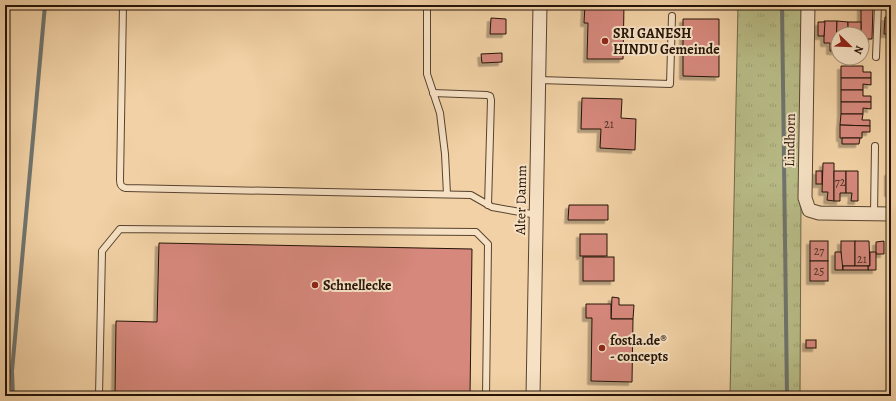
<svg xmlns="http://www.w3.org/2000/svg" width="896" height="401" font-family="Alegreya,serif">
	<defs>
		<pattern id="grass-tufts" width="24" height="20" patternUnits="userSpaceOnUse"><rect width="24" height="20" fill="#b8bc87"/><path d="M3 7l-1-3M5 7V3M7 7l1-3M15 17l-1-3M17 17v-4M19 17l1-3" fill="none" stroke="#9ea173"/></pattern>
		<filter id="shadow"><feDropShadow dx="-3.5" dy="3.5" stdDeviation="0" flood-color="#0004"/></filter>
	</defs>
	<rect width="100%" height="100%" fill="#f1d1a5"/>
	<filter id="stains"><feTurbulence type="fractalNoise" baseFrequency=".005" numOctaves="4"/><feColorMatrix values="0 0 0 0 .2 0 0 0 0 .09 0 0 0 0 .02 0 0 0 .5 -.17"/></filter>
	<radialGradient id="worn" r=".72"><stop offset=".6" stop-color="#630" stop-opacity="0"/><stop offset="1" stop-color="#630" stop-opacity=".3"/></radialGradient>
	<!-- grass -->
	<polygon fill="url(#grass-tufts)" stroke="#6e6848" points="738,5 802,5 800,396 730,396"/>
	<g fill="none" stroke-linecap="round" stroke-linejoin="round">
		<!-- stream -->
		<g stroke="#6f746e" stroke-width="4">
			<polyline points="782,5 787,396"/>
			<polyline points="13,396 12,371 45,5"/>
		</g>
	</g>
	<!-- building -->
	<g fill="#d6887c" stroke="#251408" filter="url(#shadow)">
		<polygon points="585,5 624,5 623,59 587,59 588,23 584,23"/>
		<polygon points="861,5 873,5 872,39 862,39 862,34 861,34"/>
		<polygon points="885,17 891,17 890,34 884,34"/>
		<polygon points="491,18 506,19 506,34 490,34"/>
		<polygon points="683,19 719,19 719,77 683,76"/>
		<polygon points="824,21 837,21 836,51 830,51 830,43 824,43"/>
		<polygon points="837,21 848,22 848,34 838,34 838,52 836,51"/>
		<polygon points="818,22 825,22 824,36 818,36"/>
		<rect x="848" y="22" width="13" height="12"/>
		<rect x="862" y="39" width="4" height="13"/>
		<polygon points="502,53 502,62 482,63 481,54"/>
		<polygon points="841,66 863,66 863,72 871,72 871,78 841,78"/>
		<polygon points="841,78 871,78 871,85 863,84 863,90 841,90"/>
		<polygon points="841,90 863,90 863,96 871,96 871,102 841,102"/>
		<polygon points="582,98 622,99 621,118 636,119 635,150 600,148 601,129 581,129"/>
		<polygon points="841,102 871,102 871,109 863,108 863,114 841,114"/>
		<polygon points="841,114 863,114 862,120 870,120 870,126 840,125"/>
		<polygon points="840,125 870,126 870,132 862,132 862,138 840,138"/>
		<polygon points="842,138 860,138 859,144 842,144"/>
		<polygon points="823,163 834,163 834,201 827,200 828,192 822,192"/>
		<rect x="816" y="171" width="6" height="13"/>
		<polygon points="834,171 846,171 846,193 840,193 840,201 834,201"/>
		<polygon points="846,171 858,171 858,201 851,201 852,193 846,193"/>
		<polygon points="888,172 891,172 891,194 888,193"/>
		<polygon points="569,205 608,205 608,220 568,220"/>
		<rect x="580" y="234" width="27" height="22"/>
		<rect x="810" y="241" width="18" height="20"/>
		<rect x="841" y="241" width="14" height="25"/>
		<polygon points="855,241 869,241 870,266 855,266"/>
		<polygon points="884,241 884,254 876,254 876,242"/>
		<polygon points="159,243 472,249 470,396 115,396 116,321 157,322"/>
		<polygon points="835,252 841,252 843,270 835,270"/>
		<polygon points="870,252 876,252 876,270 868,270 868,266 870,266"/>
		<rect x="583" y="257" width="31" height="24"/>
		<rect x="810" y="261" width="18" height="20"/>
		<rect x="843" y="266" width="25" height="4"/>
		<polygon points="612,297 619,298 619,305 634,305 633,319 611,319"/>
		<polygon points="586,304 611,304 611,319 633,319 632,382 591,381 592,318 586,318"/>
		<rect x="806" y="340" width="10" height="8"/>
	</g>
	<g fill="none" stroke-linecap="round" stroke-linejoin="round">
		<defs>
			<g id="service">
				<path d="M 123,5 L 120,180 C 120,185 121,187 126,188 L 471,195 L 492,207 L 537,215"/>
				<polyline points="427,5 427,74 440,113 445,154 447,194"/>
				<polyline points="876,57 878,5"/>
				<polyline points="539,80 670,84 672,16"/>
				<polyline points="433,93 487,95 490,96 491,100 488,205"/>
				<polyline points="874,214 875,146"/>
				<polyline points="99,396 102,251 120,229 476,232 488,244 486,396"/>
			</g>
			<g id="minor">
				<polyline points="808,5 805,198 809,210 819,213 891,214"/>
				<polyline points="533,396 540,5"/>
			</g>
		</defs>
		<!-- service casing -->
		<use href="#service" stroke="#58432f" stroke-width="8"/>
		<!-- minor casing -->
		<use href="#minor" stroke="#58432f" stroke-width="15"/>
		<!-- service -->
		<use href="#service" stroke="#f6e1c4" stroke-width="6"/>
		<!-- minor -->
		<use href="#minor" stroke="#f6e1c4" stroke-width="13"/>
	</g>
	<!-- markers -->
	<g fill="#8f2418" stroke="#f6e1c4" stroke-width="1.5">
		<circle cx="605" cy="41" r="4"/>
		<circle cx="315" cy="285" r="4"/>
		<circle cx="602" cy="348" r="4"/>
	</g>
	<g text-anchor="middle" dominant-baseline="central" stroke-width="4" stroke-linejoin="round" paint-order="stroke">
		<!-- number labels -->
		<g font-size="12" fill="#513125">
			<text x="609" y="124">21</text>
			<text x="840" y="182">72</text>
			<text x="819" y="251">27</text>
			<text x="862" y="259">21</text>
			<text x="819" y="271">25</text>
		</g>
		<!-- poi labels -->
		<g font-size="14" font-weight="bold" fill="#251408" stroke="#f6e1c4" text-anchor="start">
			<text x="613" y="33">SRI GANESH<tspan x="613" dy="16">HINDU Gemeinde</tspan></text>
			<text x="323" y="285">Schnellecke</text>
			<text x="610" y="340">fostla.de®<tspan x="610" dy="16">- concepts</tspan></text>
		</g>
		<!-- street labels -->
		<g font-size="14" fill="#251408" stroke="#f6e1c4">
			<text transform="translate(790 140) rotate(-89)">Lindhorn</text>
			<text transform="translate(521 200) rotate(-89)">Alter Damm</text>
		</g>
	</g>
	<!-- margin -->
	<rect width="896" height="401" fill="none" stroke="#f1d1a5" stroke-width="20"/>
	<rect x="6" y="6" width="884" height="389" fill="none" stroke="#251408" stroke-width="2"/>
	<rect x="10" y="10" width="876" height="381" fill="none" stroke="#251408"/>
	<!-- north arrow -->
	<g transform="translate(850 46) rotate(113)"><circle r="19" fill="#f6e1c4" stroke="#a28f79"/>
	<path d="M0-3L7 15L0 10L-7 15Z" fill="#8f2418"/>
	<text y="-6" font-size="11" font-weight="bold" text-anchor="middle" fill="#251408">N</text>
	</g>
	<rect width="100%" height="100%" filter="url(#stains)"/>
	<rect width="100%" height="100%" fill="url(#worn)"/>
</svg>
